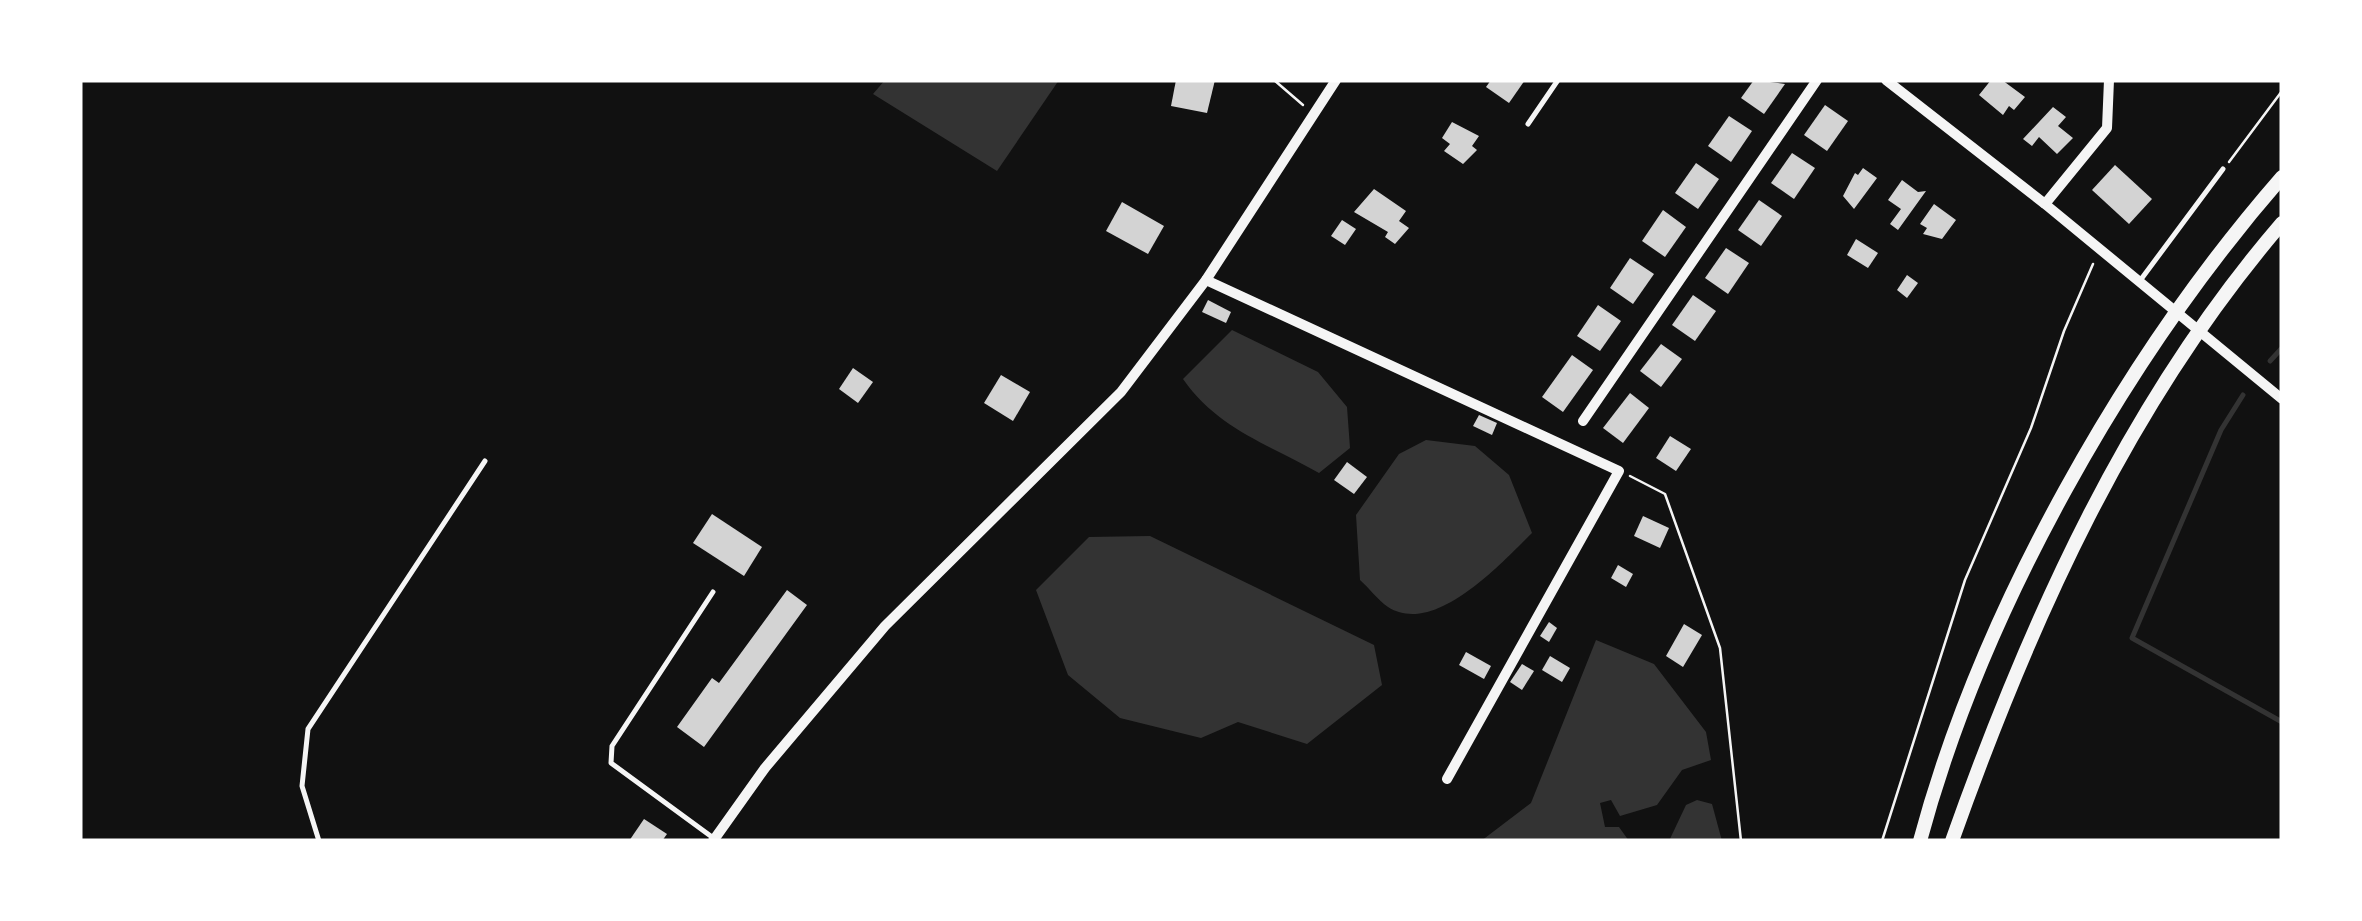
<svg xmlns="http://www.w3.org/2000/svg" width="2362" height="921" font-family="'Work Sans',sans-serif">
	<rect width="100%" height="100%" fill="#111"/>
	<!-- water -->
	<g fill="#333">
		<polygon points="885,80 1059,80 997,171 873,94"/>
		<path d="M 1232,330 L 1318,372 L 1347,407 L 1350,448 L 1319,473 C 1268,444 1218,429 1183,379 Z"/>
		<path d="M 1426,440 L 1475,446 L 1509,475 L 1532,533 C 1502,562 1435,637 1388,607 C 1378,600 1369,588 1360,580 L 1356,515 L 1399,454 Z"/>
		<polygon points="1150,536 1374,645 1382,685 1307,744 1238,722 1201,738 1120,718 1068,675 1036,590 1089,537"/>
		<polygon points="1596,640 1654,664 1706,732 1711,760 1682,770 1657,805 1620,816 1611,800 1600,803 1605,827 1619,827 1629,841 1481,841 1531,803"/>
		<polygon points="1697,800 1712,804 1722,841 1669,841 1686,805"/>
	</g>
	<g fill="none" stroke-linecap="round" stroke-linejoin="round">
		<!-- stream -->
		<g stroke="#333" stroke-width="5">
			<polyline points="2270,361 2282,348"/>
			<polyline points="2243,395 2221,430 2132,638 2282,722"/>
		</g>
	</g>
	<!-- building -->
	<g fill="#d3d3d3">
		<polygon points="1176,80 1215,80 1207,113 1171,106"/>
		<polygon points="1491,80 1525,80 1509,103 1486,87"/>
		<polygon points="1754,80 1785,84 1764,114 1741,98"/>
		<polygon points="1991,80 2002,80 2025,97 2014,110 2009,106 2003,115 1979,95"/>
		<polygon points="1825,105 1848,121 1827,151 1804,135"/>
		<polygon points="2053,107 2066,117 2058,126 2073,138 2057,154 2039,137 2032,146 2023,139"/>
		<polygon points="1729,116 1752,131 1731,162 1708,146"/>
		<polygon points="1452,122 1479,136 1472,146 1477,150 1463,164 1444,151 1450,144 1442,138"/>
		<polygon points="1792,153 1815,168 1794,199 1771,183"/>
		<polygon points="1696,163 1719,179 1698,209 1675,193"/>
		<polygon points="2115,165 2152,199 2129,224 2092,190"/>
		<polygon points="1863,168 1877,178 1854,209 1843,196 1855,173 1858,175"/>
		<polygon points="1902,180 1918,192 1926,191 1898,230 1890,224 1901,209 1888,200"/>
		<polygon points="1374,189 1406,211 1399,221 1409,228 1395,244 1385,237 1388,232 1354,212"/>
		<polygon points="1759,200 1782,216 1761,246 1738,230"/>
		<polygon points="1122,202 1164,226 1148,254 1106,231"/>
		<polygon points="1934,204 1956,220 1942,239 1923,234 1927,228 1920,224"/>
		<polygon points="1663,210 1686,227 1665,257 1642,241"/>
		<polygon points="1342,220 1356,229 1345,245 1331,236"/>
		<polygon points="1856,239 1878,253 1868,268 1847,255"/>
		<polygon points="1726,248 1749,263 1728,294 1705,278"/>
		<polygon points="1630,258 1654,274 1633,304 1610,288"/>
		<polygon points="1907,275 1918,283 1907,298 1897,290"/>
		<polygon points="1693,295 1716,311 1695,341 1672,325"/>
		<polygon points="1208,300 1231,312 1226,323 1202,312"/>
		<polygon points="1598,305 1621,321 1600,351 1577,336"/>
		<polygon points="1661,344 1682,359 1661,387 1640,371"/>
		<polygon points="1572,355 1593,370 1563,412 1542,397"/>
		<polygon points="853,368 873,382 858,403 839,389"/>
		<polygon points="1001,375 1030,392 1013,421 984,403"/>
		<polygon points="1630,393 1649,408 1623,443 1603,428"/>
		<polygon points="1479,415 1497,423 1492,435 1473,426"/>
		<polygon points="1670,436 1691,449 1676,471 1656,458"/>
		<polygon points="1347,462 1367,477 1354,494 1334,480"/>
		<polygon points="712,514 762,547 744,576 693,543"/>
		<polygon points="1643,516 1669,528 1660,548 1634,536"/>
		<polygon points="1618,565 1633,574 1626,587 1611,578"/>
		<polygon points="787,590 807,605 704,747 677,727 712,678 719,683"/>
		<polygon points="1549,622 1557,628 1549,642 1540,636"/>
		<polygon points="1684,624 1702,635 1683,667 1666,656"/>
		<polygon points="1466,652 1491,666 1484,679 1459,665"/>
		<polygon points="1550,656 1570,668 1562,682 1542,670"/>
		<polygon points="1522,664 1534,671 1522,690 1510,682"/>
		<polygon points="644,819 667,834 662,841 629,841"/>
	</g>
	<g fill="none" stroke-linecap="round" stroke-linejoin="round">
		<!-- path -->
		<g stroke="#f5f5f5" stroke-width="2.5">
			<polyline points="1274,80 1303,105"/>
			<polyline points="2229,162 2282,91"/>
			<polyline points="1630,476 1665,494 1720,648 1741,841"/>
			<polyline points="1882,841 1965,580 2031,428 2064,331 2093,264"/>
		</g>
		<!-- service -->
		<g stroke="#f5f5f5" stroke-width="5">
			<polyline points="1528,124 1558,80"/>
			<polyline points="2139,282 2223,169"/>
			<polyline points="712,837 611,763 612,746 713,592"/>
			<polyline points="319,841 302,786 308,729 485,461"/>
		</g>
		<!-- minor -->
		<g stroke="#f5f5f5" stroke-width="10">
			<polyline points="1886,80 2045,204 2282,399"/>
			<polyline points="2045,204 2107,128 2109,80"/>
			<polyline points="1206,280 1619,471 1447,779"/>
			<polyline points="1583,421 1817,80"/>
			<polyline points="713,841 765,768 885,626 1121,392 1206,280 1336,80"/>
		</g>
		<!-- secondary -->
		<g stroke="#f5f5f5" stroke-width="14">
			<path d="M 1920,841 C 1982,610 2125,357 2282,177"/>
			<path d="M 1952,841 C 2030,621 2128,402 2282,223"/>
		</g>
	</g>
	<!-- border -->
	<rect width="2362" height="921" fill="none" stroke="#ffffff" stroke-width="165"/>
</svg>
